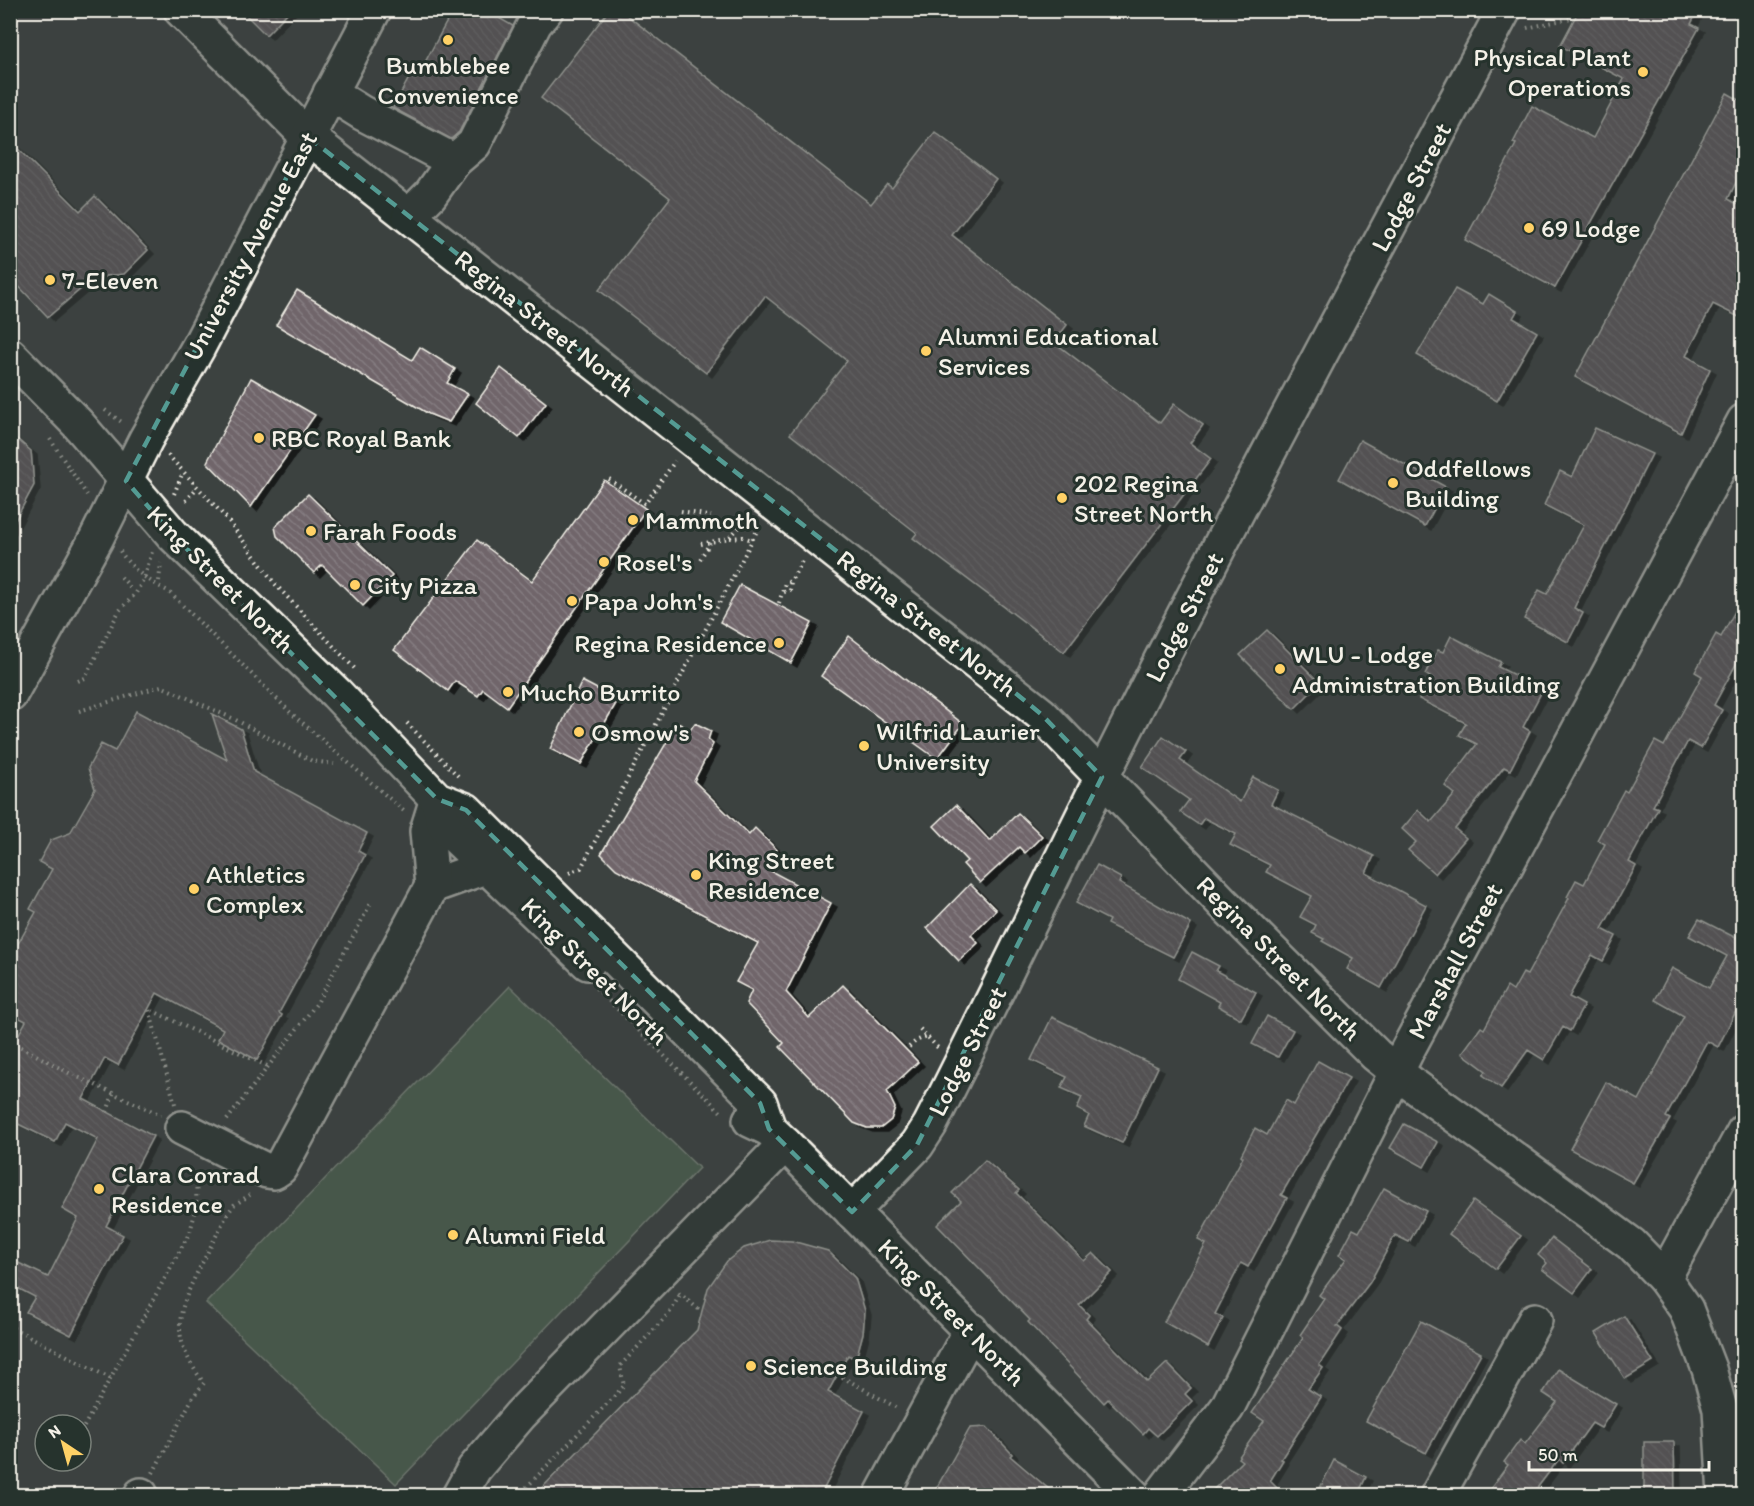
<svg xmlns="http://www.w3.org/2000/svg" width="1754" height="1506" font-family="Itim,sans-serif">
	<defs>
		<pattern id="building-back-hatch" width="6" height="6" patternUnits="userSpaceOnUse" patternTransform="scale(1.5)"><rect width="6" height="6" fill="#6f656b"/><path d="M-1 5l2 2M0 0l6 6M5-1l2 2" fill="none" stroke="#847c80"/></pattern>
		<filter id="shadow"><feDropShadow dx="6" dy="4" stdDeviation="0" flood-color="#0009"/></filter>
	</defs>
	<rect width="100%" height="100%" fill="#3c4240"/>
	<filter id="ink" filterUnits="userSpaceOnUse"><feTurbulence type="fractalNoise" baseFrequency=".0167" numOctaves="2"/><feDisplacementMap in="SourceGraphic" scale="12" xChannelSelector="R" yChannelSelector="G"/><feConvolveMatrix kernelMatrix="1 2 1 2 8 2 1 2 1" color-interpolation-filters="sRGB"/></filter>
	<g filter="url(#ink)">
		<!-- garden -->
		<polygon fill="#567158" stroke="#a5b1a0" stroke-width="1.5" points="510,986 699,1168 396,1484 206,1303"/>
		<!-- building -->
		<g fill="url(#building-back-hatch)" stroke="#f4f1e8" stroke-width="1.5" filter="url(#shadow)">
			<polygon points="241,10 290,10 266,35"/>
			<polygon points="453,10 485,10 513,26 459,132 451,139 393,108 410,76 416,79"/>
			<polygon points="609,10 620,10 871,204 887,184 892,188 935,132 996,179 952,235 1067,325 1054,342 1160,423 1174,404 1203,425 1190,443 1211,459 1064,652 913,538 917,533 790,434 847,361 765,296 706,373 599,290 670,198 541,98"/>
			<polygon points="1579,10 1698,10 1691,24 1699,28 1555,288 1465,240 1516,144 1513,143 1532,106 1593,138 1624,79 1560,46"/>
			<polygon points="1727,93 1743,102 1743,168 1728,199 1743,207 1743,319 1713,304 1686,356 1710,369 1681,433 1575,377"/>
			<polygon points="10,141 80,211 95,196 148,250 124,274 106,276 95,287 89,282 48,317 10,277"/>
			<polygon points="1455,289 1483,304 1489,294 1517,311 1513,318 1537,332 1497,401 1417,355"/>
			<polygon points="297,290 412,360 420,347 455,369 447,383 468,394 449,422 429,414 276,325"/>
			<polygon points="501,368 546,403 519,438 476,403"/>
			<polygon points="251,378 315,415 251,507 207,462"/>
			<polygon points="1595,428 1652,454 1574,608 1583,613 1568,642 1524,619 1539,590 1547,594 1584,525 1544,505 1560,471 1572,477"/>
			<polygon points="10,433 31,451 34,485 10,530"/>
			<polygon points="1360,440 1446,487 1425,526 1339,479"/>
			<polygon points="604,480 646,509 507,707 483,689 478,696 455,681 448,691 394,650 477,540 532,581"/>
			<polygon points="308,494 392,576 363,606 322,565 314,573 277,536 275,527"/>
			<polygon points="740,585 812,623 791,663 720,622"/>
			<polygon points="1743,596 1743,651 1714,705 1722,710 1701,748 1688,741 1653,806 1658,808 1629,862 1636,866 1602,929 1616,936 1603,961 1592,955 1569,997 1584,1005 1570,1031 1563,1027 1544,1060 1528,1050 1501,1088 1483,1075 1486,1071 1462,1053 1481,1027 1484,1029 1507,987 1513,991 1523,973 1527,975 1569,898 1567,897 1576,880 1584,884 1605,844 1597,840 1624,790 1627,792 1655,741 1664,746 1702,676 1695,672 1716,634 1721,637"/>
			<polygon points="1267,630 1320,683 1294,709 1240,655"/>
			<polygon points="849,636 963,724 937,759 821,676"/>
			<polygon points="1451,636 1501,662 1498,667 1543,689 1523,727 1530,731 1510,770 1504,767 1455,829 1466,838 1435,874 1408,850 1416,842 1402,829 1418,810 1431,822 1455,794 1445,786 1477,744 1459,735 1466,723 1419,699 1430,677 1425,674 1438,650 1443,652"/>
			<polygon points="582,681 618,700 581,764 550,749"/>
			<polygon points="136,711 227,760 212,714 241,729 254,772 367,833 358,851 365,855 279,1013 282,1015 257,1060 218,1039 223,1029 157,993 118,1065 105,1058 83,1099 153,1136 106,1226 123,1235 71,1335 26,1312 35,1297 10,1284 10,1259 48,1277 78,1218 62,1209 98,1139 65,1122 55,1142 10,1120 10,1050 26,1021 10,1013 10,958 36,912 30,909 52,869 39,862 51,840 70,833 95,789 88,768 101,744 115,751"/>
			<polygon points="678,723 690,730 695,723 711,731 708,740 713,744 694,781 749,835 755,828 777,850 767,869 831,903 786,992 809,1018 843,985 918,1062 887,1091 895,1108 891,1120 881,1128 867,1128 854,1123 780,1047 784,1043 746,1003 752,990 736,982 758,943 616,869 601,854"/>
			<polygon points="1163,736 1186,752 1180,760 1240,802 1253,777 1278,790 1271,804 1374,856 1366,873 1426,905 1381,988 1347,969 1353,958 1322,941 1324,939 1312,933 1316,925 1300,917 1312,896 1266,872 1270,865 1230,845 1236,834 1204,818 1199,825 1180,812 1189,800 1142,767"/>
			<polygon points="956,805 990,841 1018,813 1042,836 1025,853 1019,847 980,883 963,864 967,861 934,826"/>
			<polygon points="1097,865 1121,878 1119,883 1191,924 1173,957 1107,924 1109,920 1076,903"/>
			<polygon points="970,884 996,910 971,935 978,943 959,961 927,928"/>
			<polygon points="1699,919 1736,938 1743,925 1743,997 1718,1047 1707,1041 1666,1117 1670,1119 1633,1183 1570,1149 1606,1082 1639,1100 1684,1016 1655,1000 1672,968 1709,988 1727,956 1689,936"/>
			<polygon points="1192,952 1219,966 1216,971 1256,992 1241,1019 1218,1006 1220,1002 1178,979"/>
			<polygon points="1267,1016 1293,1030 1278,1057 1252,1044"/>
			<polygon points="1052,1017 1158,1067 1122,1143 1084,1126 1089,1115 1077,1109 1082,1097 1061,1088 1067,1077 1031,1060"/>
			<polygon points="1318,1061 1349,1078 1281,1195 1287,1198 1270,1229 1269,1228 1248,1267 1241,1263 1215,1314 1223,1318 1208,1347 1164,1322 1206,1244 1198,1240 1243,1157 1241,1155 1255,1128 1267,1135 1286,1100 1294,1105"/>
			<polygon points="1404,1124 1438,1142 1424,1167 1390,1148"/>
			<polygon points="985,1160 1019,1190 1016,1193 1084,1261 1093,1253 1112,1272 1079,1305 1089,1315 1086,1319 1147,1382 1167,1363 1191,1388 1185,1394 1192,1401 1157,1436 1148,1428 1143,1434 1108,1399 1104,1403 1028,1322 1030,1320 937,1225 961,1201 952,1193"/>
			<polygon points="1384,1188 1426,1211 1409,1242 1395,1235 1370,1282 1337,1326 1342,1330 1319,1365 1323,1368 1308,1389 1321,1397 1281,1459 1283,1460 1270,1481 1285,1496 1207,1496 1242,1461 1238,1458 1264,1421 1252,1413 1303,1338 1300,1335 1324,1299 1319,1295 1346,1259 1339,1255 1353,1229 1359,1232"/>
			<polygon points="1473,1201 1521,1236 1496,1269 1449,1234"/>
			<polygon points="1552,1238 1592,1269 1574,1293 1542,1269 1547,1263 1538,1255"/>
			<polygon points="770,1240 792,1241 828,1251 855,1278 865,1311 863,1333 856,1359 848,1355 828,1392 864,1411 820,1496 534,1496 697,1330 708,1288 727,1261 744,1248"/>
			<polygon points="1624,1316 1653,1362 1625,1379 1596,1333"/>
			<polygon points="1421,1321 1481,1353 1426,1453 1366,1421"/>
			<polygon points="1558,1369 1616,1404 1601,1428 1592,1423 1563,1463 1559,1459 1531,1496 1485,1496 1508,1465 1504,1462 1520,1440 1525,1444 1557,1402 1543,1393"/>
			<polygon points="987,1427 1012,1454 1010,1456 1057,1496 932,1496 970,1428"/>
			<polygon points="1644,1442 1674,1442 1675,1496 1644,1496"/>
			<polygon points="1334,1460 1366,1477 1357,1496 1316,1496"/>
		</g>
		<g fill="none" stroke-linecap="round" stroke-linejoin="round">
			<defs>
				<g id="minor">
					<polyline points="181,10 308,137 1041,714 1223,903 1376,1055 1413,1085 1631,1244 1664,1278 1686,1309 1709,1369 1720,1409 1725,1496"/>
					<polyline points="330,93 362,113 454,161"/>
					<polyline points="409,216 430,195 454,161 474,144 535,23 546,10"/>
					<polyline points="432,886 488,866"/>
					<polyline points="182,1128 267,1171 274,1172 280,1168 432,886 427,831 437,799"/>
					<path d="M 852,1212 L 917,1145 L 930,1125 C 994,1000 1054,872 1117,747 C 1241,499 1374,255 1504,10"/>
					<polyline points="1664,1278 1744,1131"/>
					<polyline points="141,1496 141,1495"/>
					<polyline points="459,1496 474,1469 520,1415 785,1144"/>
					<polyline points="881,1496 971,1330"/>
					<polyline points="1160,1496 1227,1408 1408,1049 1744,421"/>
					<polyline points="1437,1496 1535,1320"/>
				</g>
				<g id="major">
					<polyline points="10,355 78,424 173,535 336,693 437,799 466,810 760,1103 769,1129"/>
					<polyline points="10,695 96,539 146,439 199,346 374,10"/>
					<polyline points="437,799 445,827 588,963"/>
					<polyline points="750,1120 769,1129 785,1144 1134,1496"/>
				</g>
			</defs>
			<!-- minor casing -->
			<use href="#minor" stroke="#f4f1e8" stroke-width="38"/>
			<!-- major casing -->
			<use href="#major" stroke="#f4f1e8" stroke-width="38"/>
			<!-- path -->
			<g stroke="#f4f1e8" stroke-width="4" stroke-dasharray="1.5 4.5" stroke-linecap="butt">
				<polyline points="1527,28 1571,18 1575,10"/>
				<polyline points="105,410 123,423"/>
				<polyline points="50,439 87,495"/>
				<polyline points="168,455 228,520 275,584 356,670"/>
				<polyline points="609,479 645,504 675,461"/>
				<polyline points="174,494 183,472"/>
				<polyline points="186,501 195,490"/>
				<polyline points="681,511 711,516"/>
				<polyline points="730,538 743,537 752,540"/>
				<polyline points="701,544 729,538 748,518"/>
				<path d="M 120,551 C 132,570 147,580 168,591 L 290,712 L 405,812"/>
				<polyline points="700,559 710,543"/>
				<polyline points="121,577 131,588"/>
				<polyline points="159,581 161,563"/>
				<polyline points="784,592 790,590 791,581"/>
				<polyline points="779,603 785,583 791,581 802,561"/>
				<polyline points="78,681 85,678 119,611 136,593 144,578 152,552"/>
				<polyline points="79,711 161,686 234,719 312,761 334,764"/>
				<polyline points="407,723 458,776"/>
				<polyline points="569,873 581,868 759,527"/>
				<polyline points="596,988 723,1114"/>
				<polyline points="920,1029 938,1048"/>
				<polyline points="10,1041 71,1074 161,1115"/>
				<polyline points="909,1047 916,1041 927,1036"/>
				<polyline points="175,1104 149,1009 269,1067"/>
				<polyline points="107,1112 114,1091"/>
				<polyline points="227,1120 317,1003 371,903"/>
				<polyline points="679,1293 702,1312"/>
				<polyline points="13,1328 110,1378"/>
				<polyline points="837,1374 897,1408"/>
				<polyline points="81,1432 190,1232 196,1209 197,1167"/>
				<path d="M 153,1473 L 193,1397 L 204,1383 C 172,1340 174,1318 198,1271 C 208,1252 218,1232 228,1213 L 234,1205 L 250,1195"/>
				<polyline points="518,1496 624,1386 620,1366 670,1312 681,1293"/>
			</g>
			<!-- minor -->
			<use href="#minor" stroke="#26332d" stroke-width="33"/>
			<!-- major -->
			<use href="#major" stroke="#26332d" stroke-width="33"/>
		</g>
	</g>
	<!-- marked area -->
	<path d="M0 0H1754V1506H0ZM 308,137 L 964,651 L 1041,714 L 1102,777 L 917,1145 L 852,1212 L 769,1129 L 760,1103 L 693,1035 L 466,810 L 437,799 L 173,535 L 126,481 Z" fill="#3c4240" fill-opacity=".55" fill-rule="evenodd"/>
	<path fill="none" stroke="#549b93" stroke-width="4.5" stroke-dasharray="12 8" stroke-linejoin="round" d="M 308,137 L 964,651 L 1041,714 L 1102,777 L 917,1145 L 852,1212 L 769,1129 L 760,1103 L 693,1035 L 466,810 L 437,799 L 173,535 L 126,481 Z"/>
	<!-- markers -->
	<g fill="#ffd166" stroke="#26332d" stroke-width="2">
		<circle cx="448" cy="40" r="6"/>
		<circle cx="1643" cy="72" r="6"/>
		<circle cx="1529" cy="228" r="6"/>
		<circle cx="50" cy="280" r="6"/>
		<circle cx="926" cy="351" r="6"/>
		<circle cx="259" cy="438" r="6"/>
		<circle cx="1393" cy="483" r="6"/>
		<circle cx="1062" cy="498" r="6"/>
		<circle cx="633" cy="520" r="6"/>
		<circle cx="311" cy="531" r="6"/>
		<circle cx="604" cy="562" r="6"/>
		<circle cx="355" cy="585" r="6"/>
		<circle cx="572" cy="601" r="6"/>
		<circle cx="779" cy="643" r="6"/>
		<circle cx="1280" cy="669" r="6"/>
		<circle cx="508" cy="692" r="6"/>
		<circle cx="579" cy="732" r="6"/>
		<circle cx="864" cy="746" r="6"/>
		<circle cx="696" cy="875" r="6"/>
		<circle cx="194" cy="889" r="6"/>
		<circle cx="99" cy="1189" r="6"/>
		<circle cx="453" cy="1235" r="6"/>
		<circle cx="751" cy="1366" r="6"/>
	</g>
	<g text-anchor="middle" dominant-baseline="central" stroke-width="6" stroke-linejoin="round" paint-order="stroke">
		<!-- poi labels -->
		<g font-size="26" fill="#f4f1e8" stroke="#26332d" text-anchor="start">
			<text x="1631" y="57" text-anchor="end">Physical Plant<tspan x="1631" dy="30">Operations</tspan></text>
			<text x="448" y="65" text-anchor="middle">Bumblebee<tspan x="448" dy="30">Convenience</tspan></text>
			<text x="1541" y="228">69 Lodge</text>
			<text x="62" y="280">7-Eleven</text>
			<text x="938" y="336">Alumni Educational<tspan x="938" dy="30">Services</tspan></text>
			<text x="271" y="438">RBC Royal Bank</text>
			<text x="1405" y="468">Oddfellows<tspan x="1405" dy="30">Building</tspan></text>
			<text x="1074" y="483">202 Regina<tspan x="1074" dy="30">Street North</tspan></text>
			<text x="645" y="520">Mammoth</text>
			<text x="323" y="531">Farah Foods</text>
			<text x="616" y="562">Rosel's</text>
			<text x="367" y="585">City Pizza</text>
			<text x="584" y="601">Papa John's</text>
			<text x="767" y="643" text-anchor="end">Regina Residence</text>
			<text x="1292" y="654">WLU - Lodge<tspan x="1292" dy="30">Administration Building</tspan></text>
			<text x="520" y="692">Mucho Burrito</text>
			<text x="876" y="731">Wilfrid Laurier<tspan x="876" dy="30">University</tspan></text>
			<text x="591" y="732">Osmow's</text>
			<text x="708" y="860">King Street<tspan x="708" dy="30">Residence</tspan></text>
			<text x="206" y="874">Athletics<tspan x="206" dy="30">Complex</tspan></text>
			<text x="111" y="1174">Clara Conrad<tspan x="111" dy="30">Residence</tspan></text>
			<text x="465" y="1235">Alumni Field</text>
			<text x="763" y="1366">Science Building</text>
		</g>
		<!-- street labels -->
		<g font-size="26" fill="#f4f1e8" stroke="#26332d">
			<text transform="translate(1411 187) rotate(-62)">Lodge Street</text>
			<text transform="translate(250 246) rotate(-62)">University Avenue East</text>
			<text transform="translate(545 323) rotate(38)">Regina Street North</text>
			<text transform="translate(221 579) rotate(45)">King Street North</text>
			<text transform="translate(1184 617) rotate(-63)">Lodge Street</text>
			<text transform="translate(927 623) rotate(38)">Regina Street North</text>
			<text transform="translate(1279 958) rotate(45)">Regina Street North</text>
			<text transform="translate(1455 961) rotate(-62)">Marshall Street</text>
			<text transform="translate(595 971) rotate(45)">King Street North</text>
			<text transform="translate(967 1051) rotate(-63)">Lodge Street</text>
			<text transform="translate(952 1312) rotate(45)">King Street North</text>
		</g>
	</g>
	<!-- margin -->
	<rect width="1754" height="1506" fill="none" stroke="#26332d" stroke-width="36"/>
	<rect x="18" y="18" width="1718" height="1470" fill="none" stroke="#f4f1e8" stroke-width="2" filter="url(#ink)"/>
	<!-- north arrow -->
	<g transform="translate(63 1443) rotate(324)"><circle r="28" fill="#26332d" stroke="#787f78" stroke-width="1.5"/>
	<path d="M0-4.5L10 22L0 15L-10 22Z" fill="#ffd166"/>
	<text y="-9" font-size="16" font-weight="bold" text-anchor="middle" fill="#f4f1e8">N</text>
	</g>
	<!-- scale -->
	<path d="M1529 1461v9h180v-9" fill="none" stroke="#f4f1e8" stroke-width="3"/>
	<text x="1538" y="1461" font-size="18" fill="#f4f1e8" stroke="#26332d" stroke-width="4.5" paint-order="stroke">50 m</text>
</svg>
